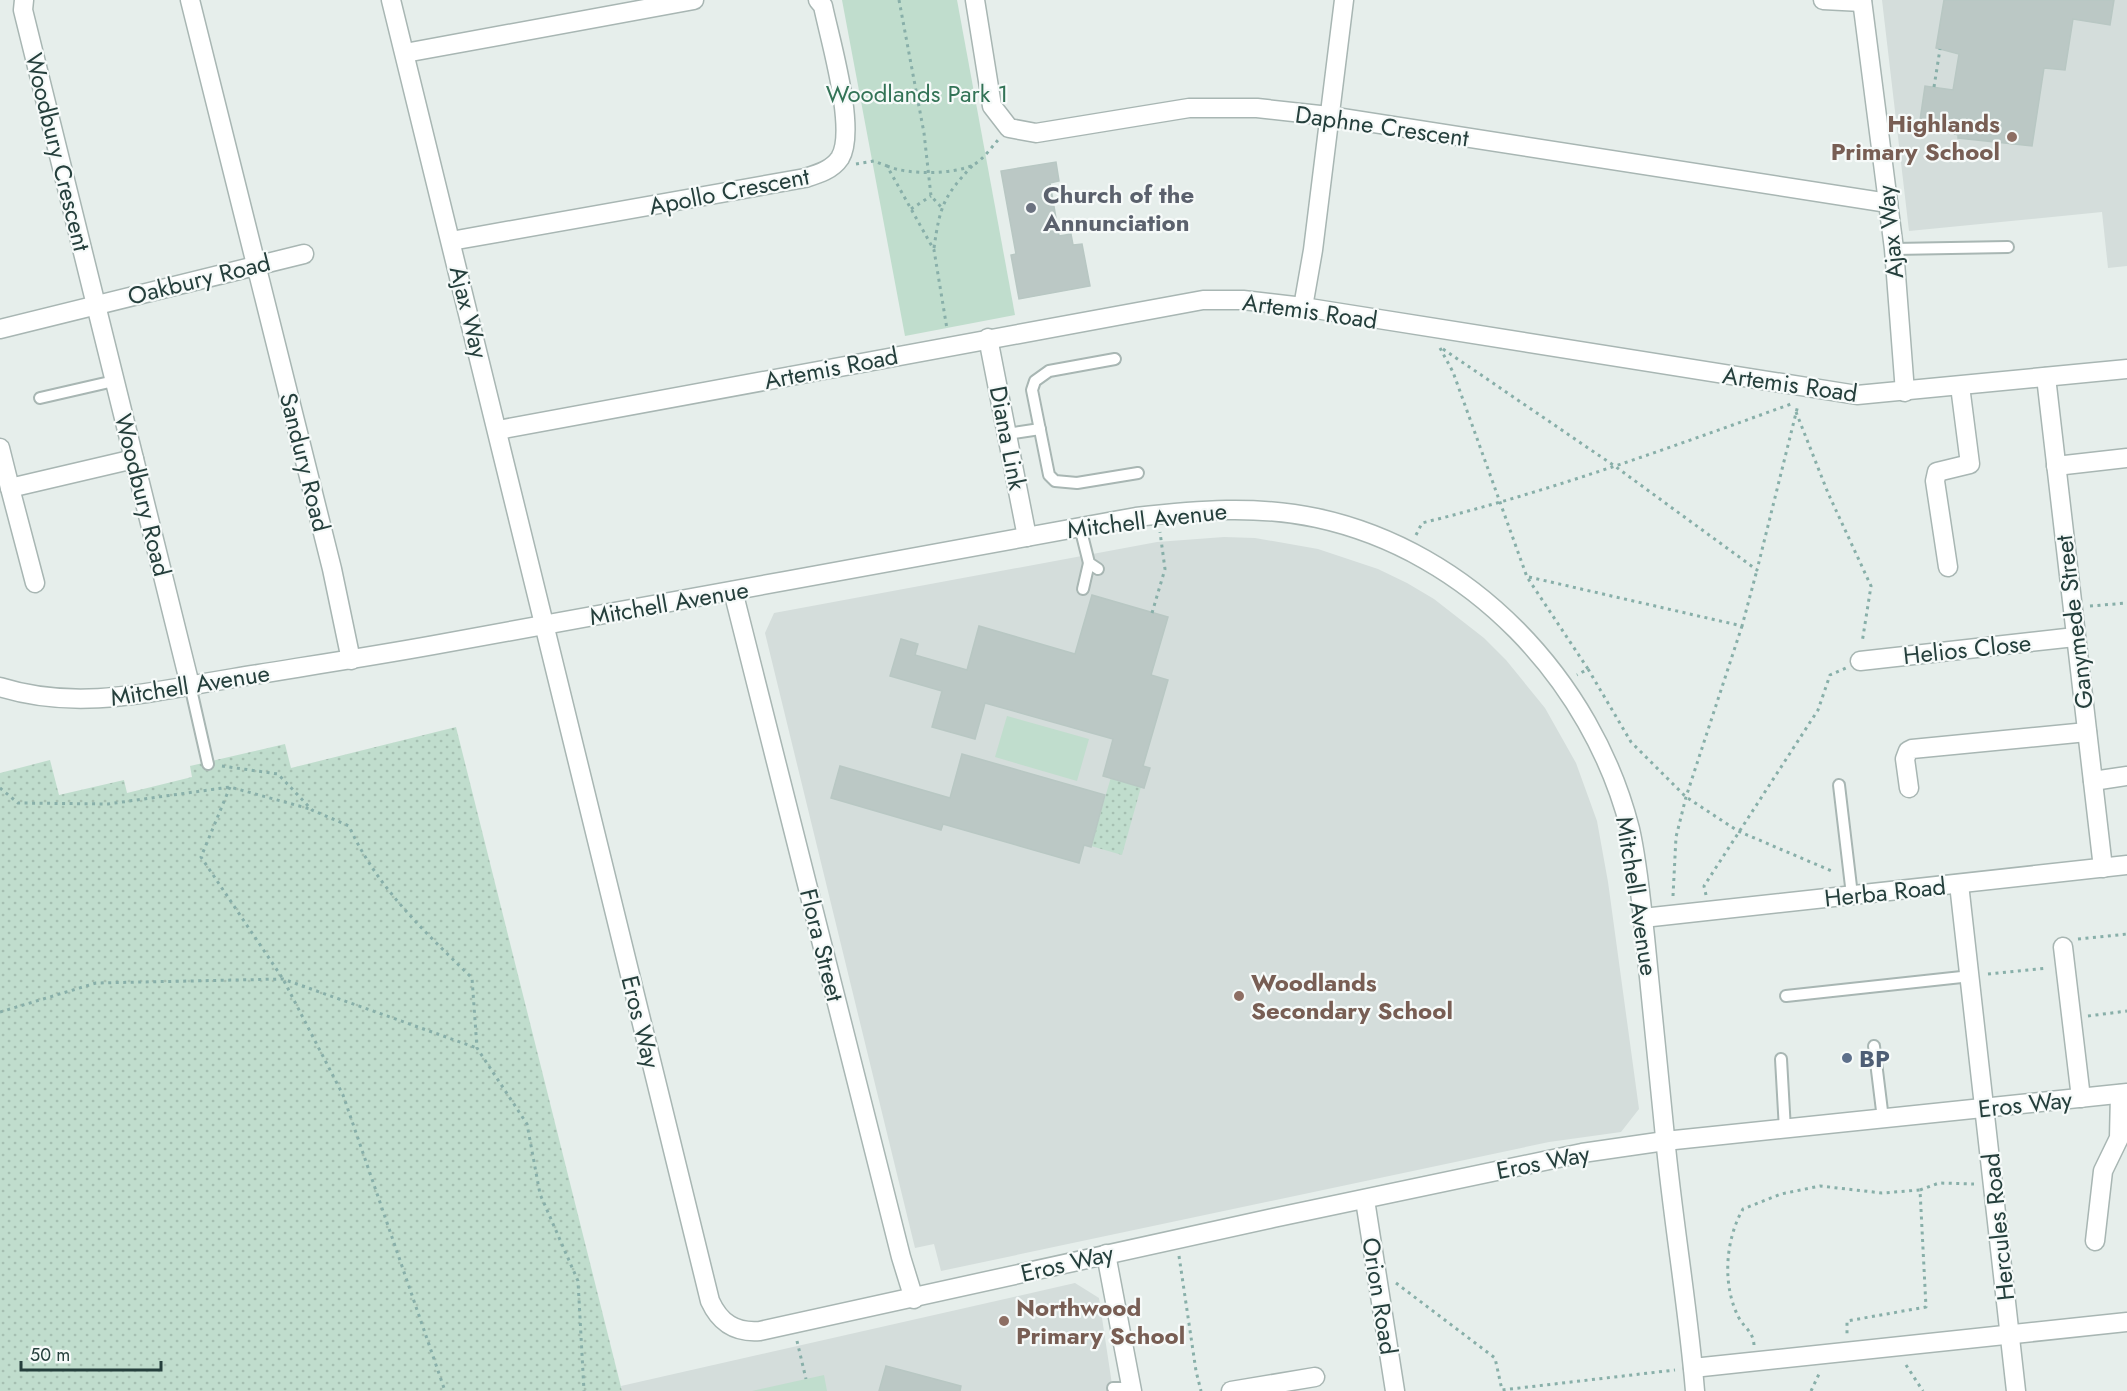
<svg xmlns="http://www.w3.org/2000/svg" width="2127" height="1391" font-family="Jost,sans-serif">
	<defs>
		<pattern id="grass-dots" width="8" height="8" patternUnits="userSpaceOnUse" patternTransform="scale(1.5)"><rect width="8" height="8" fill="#c0ddcd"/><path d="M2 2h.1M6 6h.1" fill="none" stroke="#a5bfb1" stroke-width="1.8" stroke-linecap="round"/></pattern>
	</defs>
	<rect width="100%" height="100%" fill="#e6eeeb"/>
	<!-- built -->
	<g fill="#d4dddb">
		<polygon points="1882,0 2127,0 2127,266 2108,268 2102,212 1909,231"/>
		<polygon points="1224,537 1255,538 1318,549 1378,569 1407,583 1434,599 1484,638 1506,660 1545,708 1576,763 1597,821 1608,882 1639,1109 1621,1132 1549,1142 941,1271 934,1244 915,1248 765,633 774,613 1157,542"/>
		<polygon points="1075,1283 1099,1298 1113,1391 622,1391 621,1386"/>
	</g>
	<!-- grass -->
	<g fill="url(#grass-dots)">
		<polygon points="456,727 622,1391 0,1391 0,773 50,760 59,795 124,780 127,793 192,777 190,766 285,744 291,768"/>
		<polygon points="1111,777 1141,787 1122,855 1091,846"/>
	</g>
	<!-- park -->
	<g fill="#c0ddcd">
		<polygon points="842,0 957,0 1015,315 905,336"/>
		<polygon points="1007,716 1089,739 1077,781 995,757"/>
		<polygon points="824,1375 827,1391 752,1391"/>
	</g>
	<!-- building -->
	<g fill="#bbc8c5" stroke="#b8c7c3" stroke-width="1.5">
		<polygon points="1944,0 2114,0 2110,25 2073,19 2065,70 2044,68 2032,146 1958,138 1958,135 1947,131 1919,127 1925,86 1953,90 1959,54 1936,48"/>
		<polygon points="1056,162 1059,181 1050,183 1059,236 1071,234 1073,245 1082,244 1090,286 1019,299 1011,255 1016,254 1001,171"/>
		<polygon points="1092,595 1168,617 1151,675 1168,680 1143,766 1150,768 1144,788 1103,776 1113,739 985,703 975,739 932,727 942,691 890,676 901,639 918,644 915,655 967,670 979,626 1075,654"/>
		<polygon points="962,754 1105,795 1091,847 1084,845 1079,863 943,824 941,830 831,798 840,766 950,798"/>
		<polygon points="886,1366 961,1386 960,1391 879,1391"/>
	</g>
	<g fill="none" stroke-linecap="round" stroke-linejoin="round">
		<defs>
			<g id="service">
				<polyline points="1894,249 2008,247"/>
				<polyline points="1115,359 1049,371 1035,381 1032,390 1049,475 1055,481 1077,483 1138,473"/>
				<polyline points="40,398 114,381"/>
				<polyline points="1007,434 1040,429"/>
				<polyline points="1080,527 1089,563 1098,569"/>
				<polyline points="1083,589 1089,563"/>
				<polyline points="190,685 208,764"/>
				<polyline points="1839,785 1852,895"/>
				<polyline points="1786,996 1971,976"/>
				<polyline points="1874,1046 1883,1119"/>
				<polyline points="1781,1059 1785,1130"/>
				<polyline points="1113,1388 1131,1388"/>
			</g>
			<g id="minor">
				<polyline points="24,0 23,10 190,685"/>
				<polyline points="190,0 332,569 351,660"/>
				<path d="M 391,0 L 710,1301 C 720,1323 735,1333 760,1331 L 1273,1218 L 1582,1153 L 1665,1141 L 2127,1093"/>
				<polyline points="975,0 992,106 1009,128 1036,133 1189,108 1257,108 1329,116 1888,203"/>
				<polyline points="1823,0 1862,2"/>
				<polyline points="1862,0 1894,249 1905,392"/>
				<polyline points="405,53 694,0"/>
				<path d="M 451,241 L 805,178 C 818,174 832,170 840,158 C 857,130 830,40 823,6 L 818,0"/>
				<polyline points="1303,307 1313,250 1344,0"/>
				<polyline points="0,329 304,254"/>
				<polyline points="988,338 1027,537"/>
				<polyline points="2046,377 2103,868"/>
				<polyline points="498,430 1203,300 1243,300 1303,307 1857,395 2127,369"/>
				<polyline points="0,448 10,488 134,459"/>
				<polyline points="2056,466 2127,458"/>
				<polyline points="10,488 35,583"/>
				<polyline points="1948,567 1935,481 1937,472 1970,464 1960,386"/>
				<polyline points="733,591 901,1257 914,1299"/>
				<polyline points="1860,661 2075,637"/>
				<polyline points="2093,781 2127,776"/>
				<polyline points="1909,788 1905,759 1908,751 1912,749 2087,732"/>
				<polyline points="1959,884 2016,1391"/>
				<polyline points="1643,918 2127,865"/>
				<polyline points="2063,947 2081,1098"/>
				<polyline points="1365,1200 1395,1391"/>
				<polyline points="2095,1241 2103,1171 2119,1138 2120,1094"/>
				<polyline points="1106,1254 1132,1391"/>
				<polyline points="1693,1368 2127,1322"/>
				<polyline points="1231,1391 1315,1377"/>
			</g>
			<path id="tertiary" d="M 0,687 C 80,712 154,691 234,678 C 301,667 368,657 434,645 C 668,603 902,559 1136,517 C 1197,510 1256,505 1317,518 C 1470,551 1592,680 1630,829 C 1638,864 1641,901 1645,937 C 1652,1004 1658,1070 1665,1137 C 1673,1222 1688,1306 1695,1391"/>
		</defs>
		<!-- service casing -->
		<use href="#service" stroke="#a8b6b3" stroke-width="14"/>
		<!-- minor casing -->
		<use href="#minor" stroke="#a8b6b3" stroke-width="21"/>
		<!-- tertiary casing -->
		<use href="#tertiary" stroke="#a8b6b3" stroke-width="21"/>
		<!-- path -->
		<g stroke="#88afa9" stroke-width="3" stroke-dasharray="3 4.5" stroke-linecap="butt">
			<polyline points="899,0 924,133 931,196 941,207"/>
			<polyline points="1934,87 1940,49"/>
			<polyline points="856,164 874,161 887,166 934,250 947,329"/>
			<path d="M 887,166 C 908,175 954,175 975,164 C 984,158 991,148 998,140"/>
			<polyline points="911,209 931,196"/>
			<path d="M 934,248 C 940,205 944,196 973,165"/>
			<polyline points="1440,348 1453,372 1527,577 1588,669 1577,675"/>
			<polyline points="1443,349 1616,467 1757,570 1798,405"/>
			<polyline points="1796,412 1828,493 1871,586 1862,643"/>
			<path d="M 1416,535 L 1422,523 C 1548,492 1669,448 1791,404"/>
			<polyline points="1529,577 1742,626 1757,570"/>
			<polyline points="2090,606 2127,603"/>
			<polyline points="1152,613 1165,569 1160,532"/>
			<polyline points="1588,669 1631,742 1686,797 1738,831 1834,872"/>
			<path d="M 222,766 L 278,774 L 312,810 L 349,826 C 377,888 425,932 472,978 L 477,1048 L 527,1124 L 540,1194 L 578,1281 L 584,1391"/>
			<polyline points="230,787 201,857 283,979 343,1095 445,1391"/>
			<polyline points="0,788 18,803 108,804 230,787 310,809"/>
			<polyline points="1706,895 1704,886 1818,710 1830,675 1846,668"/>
			<polyline points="1673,896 1676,837 1686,797 1742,626"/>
			<polyline points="2078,939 2127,934"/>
			<polyline points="1988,974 2047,968"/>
			<polyline points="0,1012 96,983 283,979 477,1048"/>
			<polyline points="2088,1016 2127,1011"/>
			<polyline points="1920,1190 1939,1183 1974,1184"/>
			<polyline points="1179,1256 1196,1371 1201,1391"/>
			<polyline points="1396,1283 1495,1358 1502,1390 1675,1370"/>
			<polyline points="797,1341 806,1379"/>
			<path d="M 1754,1345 C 1753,1331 1745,1329 1739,1318 C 1722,1286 1725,1240 1743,1209 L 1781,1194 L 1820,1186 L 1882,1193 L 1920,1190 L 1926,1307 L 1847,1321 L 1847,1335"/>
			<polyline points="1906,1365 1923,1391"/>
			<polyline points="1811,1391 1820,1372"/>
		</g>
		<!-- service -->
		<use href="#service" stroke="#fff" stroke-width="10"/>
		<!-- minor -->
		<use href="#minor" stroke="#fff" stroke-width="18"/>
		<!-- tertiary -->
		<use href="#tertiary" stroke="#fff" stroke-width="18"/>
	</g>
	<!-- markers -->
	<g fill="#8d6e63" stroke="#f6faf9" stroke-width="2">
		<circle cx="2012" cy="137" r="6"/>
		<circle cx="1239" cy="996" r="6"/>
		<circle cx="1004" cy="1321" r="6"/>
	</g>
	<circle fill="#6b7280" stroke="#f6faf9" stroke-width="2" cx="1031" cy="208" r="6"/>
	<circle fill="#5c6f8a" stroke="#f6faf9" stroke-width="2" cx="1847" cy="1058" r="6"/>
	<g text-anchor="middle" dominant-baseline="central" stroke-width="4.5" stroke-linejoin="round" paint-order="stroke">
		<!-- park labels -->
		<g font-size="24" fill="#327356" stroke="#f6faf9">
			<text x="917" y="93">Woodlands Park 1</text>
		</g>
		<!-- education labels -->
		<g font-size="24" font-weight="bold" fill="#785e54" stroke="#f6faf9" text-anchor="start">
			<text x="2000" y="123" text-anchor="end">Highlands<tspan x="2000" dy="28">Primary School</tspan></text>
			<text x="1251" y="982">Woodlands<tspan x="1251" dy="28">Secondary School</tspan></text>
			<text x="1016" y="1307">Northwood<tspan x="1016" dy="28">Primary School</tspan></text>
		</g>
		<!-- street labels -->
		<g font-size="24" fill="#253f3c" stroke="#f6faf9">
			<text transform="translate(1382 126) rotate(8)">Daphne Crescent</text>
			<text transform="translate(58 152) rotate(76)">Woodbury Crescent</text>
			<text transform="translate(729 191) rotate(-11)">Apollo Crescent</text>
			<text transform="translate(1890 232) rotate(-96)">Ajax Way</text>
			<text transform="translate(199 279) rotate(-14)">Oakbury Road</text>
			<text transform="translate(1310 311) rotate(8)">Artemis Road</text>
			<text transform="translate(469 312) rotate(76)">Ajax Way</text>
			<text transform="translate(831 368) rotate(-11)">Artemis Road</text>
			<text transform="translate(1790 384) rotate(8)">Artemis Road</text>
			<text transform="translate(1008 438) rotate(79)">Diana Link</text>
			<text transform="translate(305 462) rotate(76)">Sandury Road</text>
			<text transform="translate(143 495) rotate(76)">Woodbury Road</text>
			<text transform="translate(1147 520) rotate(-7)">Mitchell Avenue</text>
			<text transform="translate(669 603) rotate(-10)">Mitchell Avenue</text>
			<text transform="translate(2074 622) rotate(-97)">Ganymede Street</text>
			<text transform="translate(1967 649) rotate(-6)">Helios Close</text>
			<text transform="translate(190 685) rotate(-9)">Mitchell Avenue</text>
			<text transform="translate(1885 892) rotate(-6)">Herba Road</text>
			<text transform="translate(1637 896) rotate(81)">Mitchell Avenue</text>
			<text transform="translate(822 945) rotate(76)">Flora Street</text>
			<text transform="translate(641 1022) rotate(76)">Eros Way</text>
			<text transform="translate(2025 1104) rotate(-6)">Eros Way</text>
			<text transform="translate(1543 1162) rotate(-11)">Eros Way</text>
			<text transform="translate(1998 1227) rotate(-96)">Hercules Road</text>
			<text transform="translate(1067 1263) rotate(-13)">Eros Way</text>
			<text transform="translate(1380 1296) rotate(81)">Orion Road</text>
		</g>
		<!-- worship labels -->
		<g font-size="24" font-weight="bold" fill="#5b616d" stroke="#f6faf9" text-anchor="start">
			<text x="1043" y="194">Church of the<tspan x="1043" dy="28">Annunciation</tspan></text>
		</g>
		<!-- service labels -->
		<g font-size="24" font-weight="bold" fill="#4e5e75" stroke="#f6faf9" text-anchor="start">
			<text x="1859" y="1058">BP</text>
		</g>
	</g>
	<!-- scale -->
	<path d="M21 1361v9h140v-9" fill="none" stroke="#253f3c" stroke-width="3"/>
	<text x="30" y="1361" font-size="18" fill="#253f3c" stroke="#f6faf9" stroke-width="4.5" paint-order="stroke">50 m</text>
</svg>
